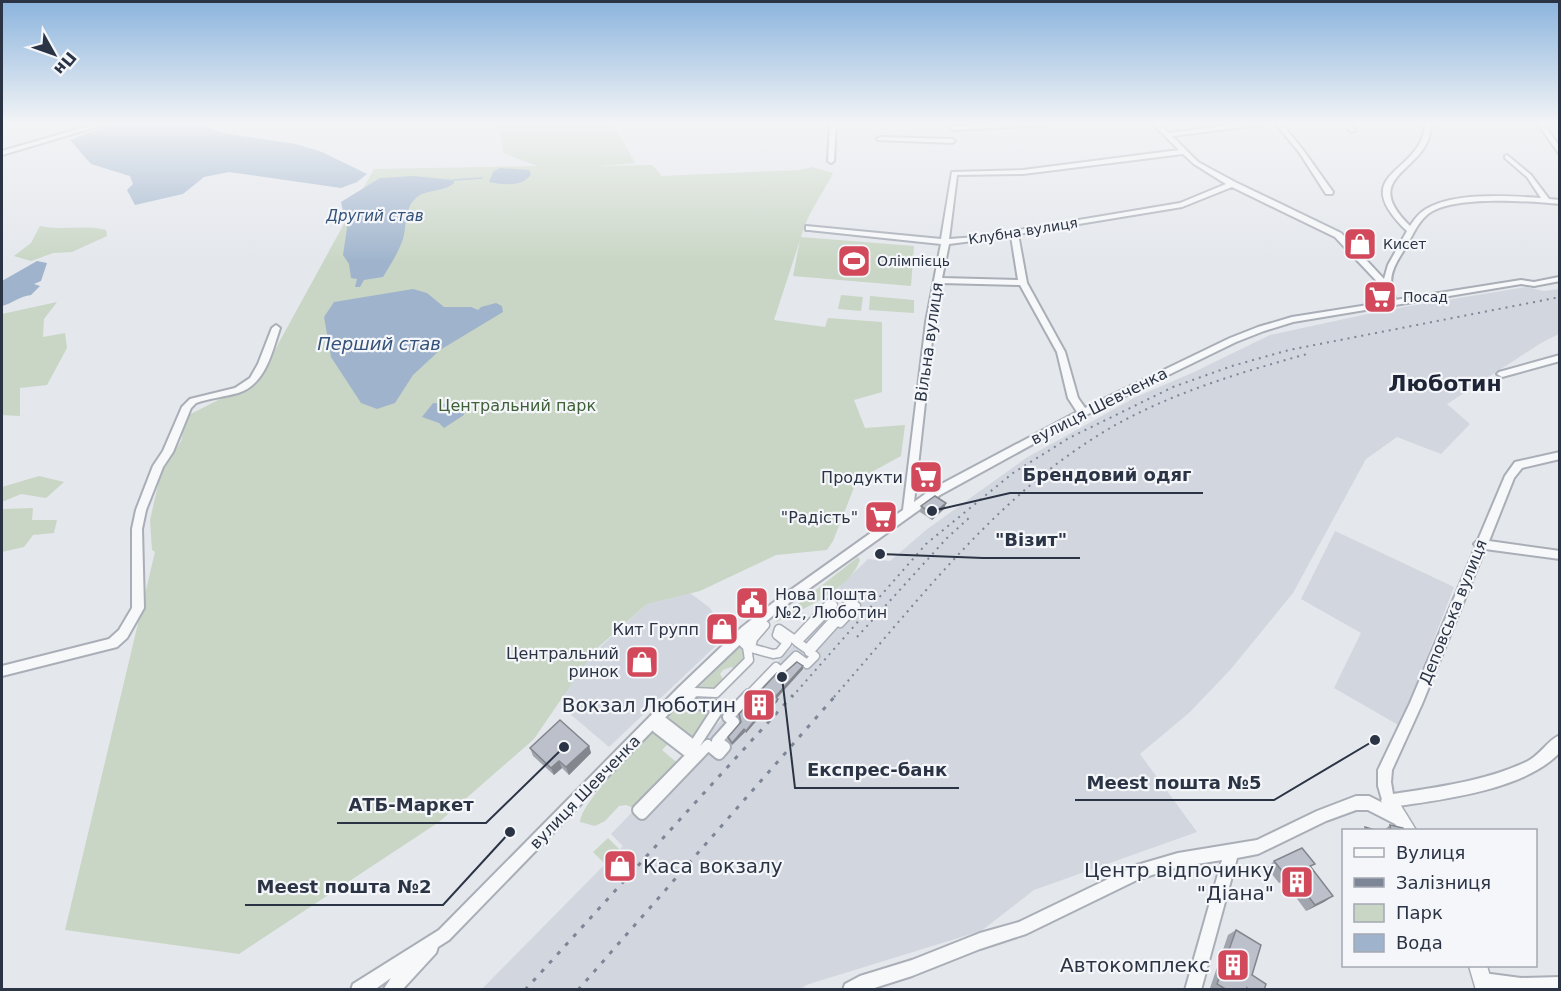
<svg xmlns="http://www.w3.org/2000/svg" width="1561" height="991" font-family="'DejaVu Sans',sans-serif">
	<rect width="100%" height="100%" fill="#e4e7ec"/>
	<!-- built -->
	<g fill="#d2d6de">
		<polygon points="1526,287 1544,291 1559,289 1559,334 1541,343 1447,404 1470,424 1441,454 1397,437 1366,459 1293,593 1231,669 1190,712 1140,754 1197,832 1034,890 981,931 806,985 801,989 481,990 623,846 611,834 796,643 850,603 834,592 868,559 890,561 926,530 1026,458 1136,397 1192,373 1270,335 1386,310"/>
		<polygon points="1335,531 1454,587 1400,726 1334,688 1361,633 1301,599"/>
		<polygon points="690,593 710,608 726,636 609,747 569,713 561,683 647,604"/>
	</g>
	<!-- green -->
	<g fill="#c9d6c5">
		<path d="M 485,123 L 613,123 L 635,163 L 599,166 L 652,165 L 662,176 L 799,170 L 812,167 L 833,173 C 821,197 809,210 801,237 L 914,246 L 911,286 L 793,276 L 800,240 L 774,320 L 825,327 L 828,318 L 882,322 L 882,392 L 854,400 L 865,428 L 905,425 L 901,456 L 857,480 L 833,541 L 827,550 L 776,555 L 700,591 L 647,604 L 594,651 L 534,739 L 439,822 L 239,954 L 65,930 L 155,552 L 152,550 L 150,520 L 160,476 L 181,441 L 187,416 L 259,379 L 374,169 L 537,166 L 503,153 L 500,129 Z"/>
		<path d="M 40,226 C 62,231 84,224 106,230 L 107,236 L 72,252 L 53,253 L 31,261 L 14,256 L 31,243 Z"/>
		<polygon points="841,295 863,297 861,311 838,309"/>
		<polygon points="870,296 914,300 914,313 869,310"/>
		<polygon points="57,302 44,319 43,337 65,333 67,348 47,385 20,388 20,416 2,415 2,314"/>
		<polygon points="39,476 64,482 46,498 21,494 2,502 2,487"/>
		<polygon points="33,508 32,520 57,520 54,533 33,535 24,547 2,552 2,509"/>
		<path d="M 858,557 L 860,560 C 850,590 801,610 774,623 Z"/>
		<polygon points="743,643 749,660 736,669 731,667 723,670 720,674 724,681 716,693 694,692"/>
		<polygon points="684,702 717,704 698,743 663,722"/>
		<path d="M 657,728 L 673,739 L 662,750 L 681,766 L 638,810 L 626,805 L 619,806 L 605,821 L 595,826 L 580,822 C 581,801 641,745 657,728 Z"/>
		<polygon points="608,838 624,854 610,869 593,852"/>
	</g>
	<!-- water -->
	<g fill="#9fb4cc">
		<polygon points="115,123 196,123 223,133 296,144 322,152 367,174 357,182 341,188 229,172 204,177 183,194 135,205 127,190 133,184 130,176 91,164 70,140"/>
		<path d="M 500,168 L 529,170 L 531,174 C 524,187 502,185 489,182 L 493,172 Z"/>
		<path d="M 413,176 L 454,180 L 454,183 C 443,193 426,188 415,199 C 404,209 407,226 403,239 C 398,253 391,264 383,277 L 364,280 L 360,287 L 355,287 L 357,279 L 351,278 L 349,264 L 343,255 L 347,228 L 341,202 L 380,178 Z"/>
		<path d="M 37,261 L 47,263 L 41,281 L 34,284 L 40,286 L 31,295 C 20,296 13,303 2,306 L 2,281 Z"/>
		<polygon points="413,289 427,293 444,307 471,307 478,310 481,307 496,303 502,306 503,312 440,350 413,375 395,403 377,409 361,403 331,357 324,317 334,302"/>
		<polygon points="433,403 463,405 464,415 444,428 439,423 422,417"/>
	</g>
	<g fill="none" stroke-linecap="round" stroke-linejoin="round">
		<!-- stream -->
		<polyline stroke="#9fb4cc" stroke-width="1.5" points="454,180 482,178"/>
		<defs>
			<polyline id="pedestrian-far1" points="689,697 694,692 716,693 749,660 747,647 743,643 763,624 765,625 753,639 751,648 773,654 779,653 787,643 777,635 779,629 795,640 830,603 833,605 797,642 807,649 850,602 856,606 840,623 837,621 809,652 815,656 807,664 796,656 781,671 776,667 747,697"/>
			<polyline id="pedestrian" points="691,695 683,703 720,706 694,746 663,722 657,728 692,755 638,810 642,814 708,745 719,754 725,747 717,741 734,722 728,717 749,695"/>
			<g id="minor">
				<polygon points="99,123 109,123 2,155 2,151"/>
				<polygon points="830,123 836,123 834,161 831,163 828,161"/>
				<polygon points="1012,123 1048,123 1045,125 954,130 951,128 954,126"/>
				<path d="M 1152,123 L 1159,123 L 1169,133 L 1245,123 L 1262,123 L 1259,125 L 1172,136 L 1198,162 L 1235,182 L 1341,233 L 1384,279 L 1388,265 L 1407,231 C 1344,170 1424,175 1425,123 L 1431,123 C 1433,172 1355,173 1410,226 C 1414,220 1419,213 1426,209 C 1455,192 1508,196 1541,198 L 1527,177 L 1505,158 L 1505,156 L 1507,155 L 1531,175 L 1549,199 L 1560,200 L 1560,204 C 1529,201 1452,195 1428,214 C 1418,222 1413,234 1407,245 C 1400,257 1388,272 1392,287 C 1393,292 1395,295 1395,300 L 1521,280 L 1534,282 L 1559,277 L 1560,281 L 1534,286 L 1521,284 L 1293,322 L 1264,331 L 1236,342 L 1086,415 L 940,495 L 782,608 L 750,635 L 686,696 L 449,940 L 438,947 L 436,953 L 402,990 L 383,990 L 391,978 L 374,990 L 351,990 L 353,984 L 439,930 L 678,688 L 742,627 L 774,602 L 903,510 L 926,322 L 941,244 L 809,230 L 806,230 L 806,226 L 941,239 L 952,172 L 1023,170 L 1179,150 ZM 1183,154 L 1194,164 L 1226,184 L 1180,203 L 977,237 L 949,239 L 957,175 L 1023,174 ZM 1232,187 L 1335,237 L 1386,291 L 1387,302 L 1292,317 L 1258,327 L 1230,338 L 1085,408 L 1078,398 L 1065,352 L 1027,283 L 1018,234 L 1182,207 ZM 1011,236 L 1018,280 L 942,278 L 949,244 ZM 941,283 L 1020,285 L 1057,352 L 1068,398 L 1077,412 L 932,489 L 914,502 L 934,322 Z"/>
				<polygon points="1275,123 1281,123 1303,150 1333,192 1332,194 1326,194 1299,152"/>
				<polygon points="1343,123 1349,123 1356,131 1351,132"/>
				<polygon points="1537,123 1543,123 1560,147 1560,155"/>
				<polygon points="880,137 952,139 955,141 952,143 878,140 877,139"/>
				<path d="M 276,325 L 280,328 C 272,352 266,384 238,393 C 224,397 210,398 196,403 L 191,408 L 173,452 L 163,467 L 146,510 L 142,529 L 144,608 L 127,638 L 117,647 L 113,648 L 2,676 L 2,666 L 109,639 L 119,630 L 132,608 L 132,529 L 136,510 L 153,466 L 163,451 L 182,407 L 190,399 L 235,388 L 250,378 L 258,364 L 272,328 Z"/>
				<polygon points="1560,355 1560,361 1502,377 1497,374 1499,372"/>
				<path d="M 1560,452 L 1560,459 L 1522,468 L 1514,478 L 1489,541 L 1560,551 L 1560,559 L 1485,549 L 1422,704 L 1392,770 L 1391,782 L 1393,794 C 1438,787 1487,781 1528,761 C 1540,755 1548,740 1560,735 L 1560,752 C 1526,790 1440,800 1391,807 L 1406,815 L 1408,820 L 1406,825 L 1401,827 L 1368,810 L 1356,810 L 1326,821 L 1258,854 L 1237,858 L 1201,990 L 1185,990 L 1222,860 L 1178,867 L 1139,879 L 1026,934 L 980,949 L 912,976 L 868,990 L 843,990 L 845,984 L 860,976 L 912,960 L 980,933 L 1019,922 L 1137,865 L 1178,853 L 1257,840 L 1317,811 L 1356,796 L 1369,796 L 1383,803 L 1378,786 L 1378,770 L 1410,703 L 1476,546 L 1474,544 L 1478,540 L 1505,476 L 1515,462 Z"/>
				<polygon points="1483,973 1521,978 1560,977 1560,990 1483,989 1477,987 1475,981 1477,975"/>
			</g>
			<g id="tertiary">
				<polygon points="1389,793 1395,796 1416,830 1399,830 1381,801 1383,796"/>
				<polygon points="1469,966 1487,966 1494,990 1476,990"/>
			</g>
		</defs>
		<!-- pedestrian-far1 casing -->
		<use href="#pedestrian-far1" stroke="#a9aeb7" stroke-width="11"/>
		<!-- pedestrian casing -->
		<use href="#pedestrian" stroke="#a9aeb7" stroke-width="14"/>
		<!-- minor casing -->
		<use href="#minor" stroke="#a9aeb7" stroke-width="4"/>
		<!-- tertiary casing -->
		<use href="#tertiary" stroke="#a9aeb7" stroke-width="3"/>
		<!-- pedestrian-far1 -->
		<use href="#pedestrian-far1" stroke="#f7f8fa" stroke-width="8"/>
		<!-- pedestrian -->
		<use href="#pedestrian" stroke="#f7f8fa" stroke-width="10"/>
		<!-- minor -->
		<use href="#minor" fill="#f7f8fa" fill-rule="evenodd"/>
		<!-- tertiary -->
		<use href="#tertiary" fill="#f7f8fa" fill-rule="evenodd"/>
		<!-- rail-far1 -->
		<g stroke="#7d8696" stroke-width="2" stroke-dasharray="2 5" stroke-linecap="butt">
			<polyline points="857,637 947,538 970,517"/>
			<polyline points="792,697 926,544 1013,473 1069,438 1173,387 1232,366 1289,350 1560,297"/>
			<path d="M 834,697 C 921,598 1002,488 1119,423 C 1178,391 1242,372 1307,354"/>
		</g>
		<!-- rail -->
		<g stroke="#7d8696" stroke-width="3" stroke-dasharray="4 8" stroke-linecap="butt">
			<polyline points="525,990 793,695"/>
			<polyline points="578,990 836,695"/>
		</g>
	</g>
	<!-- wall -->
	<g fill="#a1a5ae">
		<polygon points="946,503 944,509 932,520 920,512 921,506"/>
		<polygon points="803,669 777,698 778,701 767,713 764,712 746,733 745,732 732,745 728,740 728,737 741,722 739,714 783,674"/>
		<polygon points="589,746 591,753 569,775 562,768 554,775 533,756 530,748"/>
		<polygon points="1390,825 1403,831 1383,831"/>
		<polygon points="1274,861 1315,864 1310,867 1333,896 1324,902 1306,911 1284,881 1279,883 1267,868"/>
		<polygon points="1236,930 1252,975 1264,990 1212,990 1210,988 1228,935"/>
	</g>
	<!-- shaded-wall -->
	<g fill="#83868d">
		<polygon points="946,503 944,509 932,520 933,514"/>
		<polygon points="803,666 803,669 775,700 775,697"/>
		<polygon points="778,699 778,701 767,713 766,711"/>
		<polygon points="764,709 764,712 746,733 746,731"/>
		<polygon points="744,729 745,732 732,745 732,743"/>
		<polygon points="589,746 591,753 569,775 566,767"/>
		<polygon points="559,761 562,768 554,775 551,768"/>
		<polygon points="1333,896 1324,902 1306,911 1315,905"/>
	</g>
	<!-- building -->
	<g fill="#bbc0ca" stroke="#83868d" stroke-width="1.5">
		<polygon points="935,496 946,503 933,514 921,506"/>
		<polygon points="797,662 803,666 775,697 778,699 766,711 764,709 746,731 744,729 732,743 728,737 741,722 739,714 777,673 783,674"/>
		<polygon points="560,720 589,746 566,767 559,761 551,768 530,748"/>
		<polygon points="1390,825 1403,828 1403,831 1391,831"/>
		<polygon points="1365,827 1378,831 1365,831"/>
		<polygon points="1302,848 1315,864 1310,866 1333,896 1315,905 1292,875 1287,877 1274,861"/>
		<polygon points="1236,930 1261,945 1252,975 1266,984 1264,990 1249,990 1247,988 1247,990 1227,990 1217,984"/>
	</g>
	<!-- sky -->
	<linearGradient id="sky" x2="0" y2="1"><stop stop-color="#8bb4dd"/><stop offset="0.47" stop-color="#f3f4f6"/><stop offset="1" stop-color="#f3f4f6" stop-opacity="0"/></linearGradient>
	<rect width="1561" height="262" fill="url(#sky)"/>
	<!-- icons -->
	<defs>
		<symbol id="shop-square" viewBox="-11 -11 22 22"><rect x="-9" y="-9" width="18" height="18" rx="4" fill="#d1495b" stroke="#f4f6f9"/><path d="M-5-2.5h2.3a2.7 3.5 0 0 1 5.4 0H5L5.5 6h-11ZM-1.5-2.5h3a1.5 2.3 0 0 0-3 0Z" fill="#fff"/></symbol>
		<symbol id="stadium-square" viewBox="-11 -11 22 22"><rect x="-9" y="-9" width="18" height="18" rx="4" fill="#d1495b" stroke="#f4f6f9"/><path d="M0-5a6.5 5 0 1 0 0 10a6.5 5 0 1 0 0-10ZM-3.5-1.8h7v3.6h-7Z" fill="#fff"/></symbol>
		<symbol id="supermarket-square" viewBox="-11 -11 22 22"><rect x="-9" y="-9" width="18" height="18" rx="4" fill="#d1495b" stroke="#f4f6f9"/><path d="M-6-5.5h2.5l.6 2H6L4.5 2H-2.5L-4.4-4H-6ZM-1.5 3.2a1.3 1.3 0 1 0 .1 0ZM3 3.2a1.3 1.3 0 1 0 .1 0Z" fill="#fff"/></symbol>
		<symbol id="civic-square" viewBox="-11 -11 22 22"><rect x="-9" y="-9" width="18" height="18" rx="4" fill="#d1495b" stroke="#f4f6f9"/><path d="M-.6-6.5H3V-4.5H.6V-3L4-1V1h2V6H-6V1h2V-1L-.6-3ZM-1.2 2.5V6h2.4V2.5Z" fill="#fff"/></symbol>
		<symbol id="building-square" viewBox="-11 -11 22 22"><rect x="-9" y="-9" width="18" height="18" rx="4" fill="#d1495b" stroke="#f4f6f9"/><path d="M-4-6H4V6H1V3H-1V6H-4ZM-2.5-4.3h1.7v1.8h-1.7ZM.8-4.3h1.7v1.8H.8ZM-2.5-1h1.7V.8h-1.7ZM.8-1h1.7V.8H.8Z" fill="#fff"/></symbol>
	</defs>
	<g fill-rule="evenodd">
		<use href="#shop-square" x="1341" y="225" width="38" height="38"/>
		<use href="#stadium-square" x="835" y="242" width="38" height="38"/>
		<use href="#supermarket-square" x="1361" y="278" width="38" height="38"/>
		<use href="#supermarket-square" x="907" y="458" width="38" height="38"/>
		<use href="#supermarket-square" x="862" y="498" width="38" height="38"/>
		<use href="#civic-square" x="733" y="584" width="38" height="38"/>
		<use href="#shop-square" x="703" y="610" width="38" height="38"/>
		<use href="#shop-square" x="623" y="643" width="38" height="38"/>
		<use href="#building-square" x="740" y="686" width="38" height="38"/>
		<use href="#shop-square" x="601" y="847" width="38" height="38"/>
		<use href="#building-square" x="1278" y="863" width="38" height="38"/>
		<use href="#building-square" x="1214" y="946" width="38" height="38"/>
	</g>
	<g text-anchor="middle" dominant-baseline="central" stroke-width="4.5" stroke-linejoin="round" paint-order="stroke">
		<!-- far-street labels -->
		<g font-size="14" fill="#2b3445" stroke="#f4f6f9">
			<text transform="translate(1023 231) rotate(-9)">Клубна вулиця</text>
		</g>
		<!-- far-poi labels -->
		<g font-size="14" fill="#2b3445" stroke="#f4f6f9" text-anchor="start">
			<text x="1383" y="244">Кисет</text>
			<text x="877" y="261">Олімпієць</text>
			<text x="1403" y="297">Посад</text>
		</g>
		<!-- far-water labels -->
		<g font-size="15" font-style="italic" fill="#34527a" stroke="#f4f6f9">
			<text x="375" y="216">Другий став</text>
		</g>
		<!-- street labels -->
		<g font-size="16" fill="#2b3445" stroke="#f4f6f9">
			<text transform="translate(929 342) rotate(-82)">Вільна вулиця</text>
			<text transform="translate(1099 406) rotate(-27)">вулиця Шевченка</text>
			<text transform="translate(1453 612) rotate(-68)">Деповська вулиця</text>
			<text transform="translate(585 792) rotate(-46)">вулиця Шевченка</text>
		</g>
		<!-- park labels -->
		<g font-size="16" fill="#3f6138" stroke="#f4f6f9">
			<text x="517" y="405">Центральний парк</text>
		</g>
		<!-- poi labels -->
		<g font-size="16" fill="#2b3445" stroke="#f4f6f9" text-anchor="end">
			<text x="903" y="477">Продукти</text>
			<text x="858" y="517">"Радість"</text>
			<text x="775" y="594" text-anchor="start">Нова Пошта<tspan x="775" dy="18">№2, Люботин</tspan></text>
			<text x="699" y="629">Кит Групп</text>
			<text x="619" y="653">Центральний<tspan x="619" dy="18">ринок</tspan></text>
		</g>
		<!-- water labels -->
		<g font-size="18" font-style="italic" fill="#34527a" stroke="#f4f6f9">
			<text x="379" y="343">Перший став</text>
		</g>
		<!-- near-poi labels -->
		<g font-size="20" fill="#2b3445" stroke="#f4f6f9" text-anchor="end">
			<text x="736" y="705">Вокзал Люботин</text>
			<text x="643" y="866" text-anchor="start">Каса вокзалу</text>
			<text x="1274" y="870">Центр відпочинку<tspan x="1274" dy="23">"Діана"</tspan></text>
			<text x="1210" y="965">Автокомплекс</text>
		</g>
		<!-- district labels -->
		<g font-size="22" font-weight="bold" fill="#1d2536" stroke="#f4f6f9">
			<text x="1445" y="383">Люботин</text>
		</g>
	</g>
	<!-- callouts -->
	<path fill="none" stroke="#2b3445" stroke-width="2" d="M932 511L1010 493H1203M880 554L983 558H1080M782 677L795 788H959M1375 740L1274 800H1075M564 747L486 823H337M510 832L443 905H245"/>
	<g fill="#2b3445" stroke="#f4f6f9" stroke-width="2">
		<circle cx="932" cy="511" r="6"/>
		<circle cx="880" cy="554" r="6"/>
		<circle cx="782" cy="677" r="6"/>
		<circle cx="1375" cy="740" r="6"/>
		<circle cx="564" cy="747" r="6"/>
		<circle cx="510" cy="832" r="6"/>
	</g>
	<g font-size="18" text-anchor="middle" font-weight="bold" fill="#2b3445" stroke="#f4f6f9" stroke-width="4.5" stroke-linejoin="round" paint-order="stroke">
		<text x="1107" y="481">Брендовий одяг</text>
		<text x="1031" y="546">"Візит"</text>
		<text x="877" y="776">Експрес-банк</text>
		<text x="1174" y="789">Meest пошта №5</text>
		<text x="411" y="811">АТБ-Маркет</text>
		<text x="344" y="893">Meest пошта №2</text>
	</g>
	<!-- border -->
	<rect width="1561" height="991" fill="none" stroke="#2b3445" stroke-width="6"/>
	<!-- legend -->
	<rect x="1342" y="829" width="195" height="138" fill="#f4f6f9" stroke="#a4a8b1" stroke-width="1.5"/>
	<rect x="1354" y="848" width="30" height="9" fill="#f7f8fa" stroke="#a4a8b1" stroke-width="1.5"/>
	<text x="1396" y="859" font-size="18" fill="#2b3445">Вулиця</text>
	<rect x="1354" y="878" width="30" height="9" fill="#7d8696" stroke="#a4a8b1" stroke-width="1.5"/>
	<text x="1396" y="889" font-size="18" fill="#2b3445">Залізниця</text>
	<rect x="1354" y="904" width="30" height="18" fill="#c9d6c5" stroke="#a4a8b1" stroke-width="1.5"/>
	<text x="1396" y="919" font-size="18" fill="#2b3445">Парк</text>
	<rect x="1354" y="934" width="30" height="18" fill="#9fb4cc" stroke="#a4a8b1" stroke-width="1.5"/>
	<text x="1396" y="949" font-size="18" fill="#2b3445">Вода</text>
	<!-- north arrow -->
	<g transform="translate(54 54) rotate(130)" stroke="#f4f6f9" stroke-width="4.5" paint-order="stroke">
	<path d="M0-4.5L10 22L0 15L-10 22Z" fill="#2b3445"/>
	<text y="-9" font-size="16" font-weight="bold" text-anchor="middle" fill="#2b3445">Пн</text>
	</g>
</svg>
